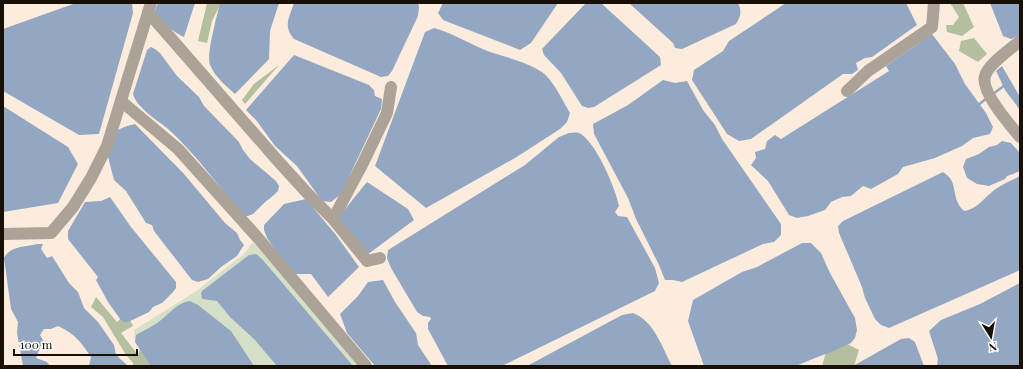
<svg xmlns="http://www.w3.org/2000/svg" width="1023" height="369" font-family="'Playfair Display',serif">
	<rect width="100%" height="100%" fill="#fcecdd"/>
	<!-- green -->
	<polygon fill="#d6e0c8" points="253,242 362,366 146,366 149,364 135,342 134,330 195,292 244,254"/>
	<!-- forest -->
	<g fill="#b3bf9f">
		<polygon points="207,3 221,3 212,21 207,43 198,41"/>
		<polygon points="950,3 963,3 974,27 962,36 947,32 946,25 953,25 959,17"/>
		<polygon points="974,38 987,54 978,62 959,51 961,41"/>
		<polygon points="279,65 245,104 242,100 254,84"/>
		<polygon points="96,297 117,322 127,313 133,326 121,333 138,355 145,334 159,366 133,366 133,363 126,355 103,317 91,307"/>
		<polygon points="839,340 859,350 854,366 822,366 827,349"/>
	</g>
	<!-- water -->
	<g fill="#93a7c3">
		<polygon points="76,3 132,3 133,13 99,134 79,135 3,91 3,29"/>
		<path d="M 158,3 L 195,3 L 184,37 C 177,34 156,20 155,12 C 155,9 157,6 158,3 Z"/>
		<path d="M 220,3 L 279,3 L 270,31 L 269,59 L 235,94 C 226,86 215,77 210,65 C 206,55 217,16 220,3 Z"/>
		<path d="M 294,3 L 418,3 L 419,7 L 418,16 L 392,71 L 388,76 L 381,77 L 294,39 C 283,26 289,18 294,3 Z"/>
		<polygon points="443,3 558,3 531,43 520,50 443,20 438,13"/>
		<polygon points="586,3 601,3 660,57 661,65 594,107 588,108 582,106 561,73 544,55 542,49"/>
		<path d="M 629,3 L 738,3 C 742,11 741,16 736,24 L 682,49 L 675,48 L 673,43 Z"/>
		<polygon points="786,3 906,3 917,25 872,57 865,58 856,63 858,70 852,74 843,74 751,139 739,141 727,134 692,80 694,70 723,51 729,41"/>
		<polygon points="990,3 1020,3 1020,35 1011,39 1003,36"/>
		<path d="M 434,28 C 452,33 468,43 485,50 C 504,57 525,61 542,72 C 553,80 563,101 570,113 L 567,122 L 560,129 L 515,158 L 426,208 L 375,166 L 425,32 Z"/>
		<polygon points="932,34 955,64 965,84 986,113 993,127 990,134 973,138 962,146 935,158 903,167 898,174 871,189 863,186 851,196 842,197 831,202 825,210 808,216 797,218 789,215 768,181 751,165 756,158 755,152 765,149 767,141 775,135 781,139 889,71 886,66"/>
		<path d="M 151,47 L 155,49 L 160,53 L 177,76 L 199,97 L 204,106 L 239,142 L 243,150 L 250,159 L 276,181 L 279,186 L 278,191 L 274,195 L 264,203 L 253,214 L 248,216 L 244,216 C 219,187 196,154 167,128 C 157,120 136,107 133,94 L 147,50 Z"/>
		<polygon points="294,55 369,85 374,90 375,96 382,99 381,109 341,194 331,202 322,201 297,166 275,146 256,120 246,110"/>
		<polygon points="1002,66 1020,97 1020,110 1005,90 996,71"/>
		<polygon points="663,80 675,83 687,81 703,110 715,125 722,139 781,224 781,235 774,242 763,244 682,282 673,280 665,280 659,265 636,219 628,198 594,134 593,124 628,105"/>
		<polygon points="3,106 68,147 78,164 58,203 3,212"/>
		<polygon points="135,124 184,174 225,223 237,233 240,240 244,245 237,256 221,267 208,279 198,282 192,280 154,231 152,225 146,223 126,191 114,180 108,157 115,131 127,126"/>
		<path d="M 569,133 C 572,133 576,132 579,133 C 595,140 616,189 619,206 L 615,212 L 618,216 L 627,217 L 655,268 L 659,283 L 655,291 L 502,366 L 448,366 L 428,329 L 428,323 L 431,319 L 430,317 L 423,316 L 417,312 L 391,268 L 387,258 L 388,250 L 525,165 L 559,137 Z"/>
		<polygon points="1002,141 1011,143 1020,153 1020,171 1013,174 1007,176 1005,179 989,186 977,184 967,178 963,167 966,159 979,154 989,147 997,145"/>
		<path d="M 943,172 C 957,181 952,190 958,203 C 959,206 962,209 964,211 C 977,209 982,200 992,192 C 1000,185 1011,181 1020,176 L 1020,270 L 889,328 L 881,325 L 875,319 L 865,298 L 862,287 L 839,233 L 838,226 L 843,221 Z"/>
		<polygon points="367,182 408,209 414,220 367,255 337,225 341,214"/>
		<polygon points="110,197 131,227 176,282 176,288 173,292 162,303 153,307 149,312 128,322 124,322 120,319 108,302 96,280 98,277 68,239 68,231 85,202 101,201"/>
		<polygon points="306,199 336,235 359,267 328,297 311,274 292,274 267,238 264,230 264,225 284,204"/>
		<polygon points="802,243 811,243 821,253 830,273 855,318 857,330 855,338 851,343 831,352 815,358 796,366 704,366 688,321 693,300 742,272 757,267"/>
		<path d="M 37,244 L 43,244 L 41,249 L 47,258 L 52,256 L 69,283 L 78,292 L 84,308 L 98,322 L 114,345 L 116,355 L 128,366 L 89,366 L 91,357 C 81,342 75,334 58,326 L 51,329 L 44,329 L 40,335 L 43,340 L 36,358 L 47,362 L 50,366 L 23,366 L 17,333 L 18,322 L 11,309 L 4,258 C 10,246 25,247 37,244 Z"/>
		<polygon points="256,254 262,259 353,366 277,366 254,339 230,317 217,301 202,299 201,294 202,291 249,255"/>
		<polygon points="383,280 395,302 416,333 418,345 432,366 375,366 347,333 340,314 358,296 368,282"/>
		<polygon points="1020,283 1020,366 937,366 938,359 929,331 941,320 980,304"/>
		<path d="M 190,301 L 198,305 L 231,331 L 254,366 L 151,366 L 135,342 L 136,335 C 144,330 154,326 161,320 C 171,312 177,303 190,301 Z"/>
		<path d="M 633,313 C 654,321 662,347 672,366 L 527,366 L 622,315 Z"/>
		<polygon points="909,338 915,342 924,366 853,366 901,339"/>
	</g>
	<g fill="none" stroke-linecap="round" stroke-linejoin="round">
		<!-- stream -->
		<g stroke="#93a7c3" stroke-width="2.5">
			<polyline points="993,94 1005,85"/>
			<polyline points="977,106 987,98"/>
		</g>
		<!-- minor -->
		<g stroke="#aba397" stroke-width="12">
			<polyline points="148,12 278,161 309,195 333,219 367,261 380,258"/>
			<path d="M 1020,41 C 1011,49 988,64 985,76 C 980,91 1010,125 1020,137"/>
			<polyline points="847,91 868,71 932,27 934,3"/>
			<polyline points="121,101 178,149 258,238 366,366"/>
			<polyline points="333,219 362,165 387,113 391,87"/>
			<polyline points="3,234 51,233 73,207 91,178 107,146 151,3"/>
		</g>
	</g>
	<!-- border -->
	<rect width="1023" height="369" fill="none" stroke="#181007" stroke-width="8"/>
	<!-- north arrow -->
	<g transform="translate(991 337) rotate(169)" stroke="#fcfcfc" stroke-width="3" paint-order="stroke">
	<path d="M0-3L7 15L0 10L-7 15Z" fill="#181007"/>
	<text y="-6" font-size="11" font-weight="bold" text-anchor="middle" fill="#181007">N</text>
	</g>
	<!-- scale -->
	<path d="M14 349v6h123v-6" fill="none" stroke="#181007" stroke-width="2"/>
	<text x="20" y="349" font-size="12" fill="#181007" stroke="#fcfcfc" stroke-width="3" paint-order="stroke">100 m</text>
</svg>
